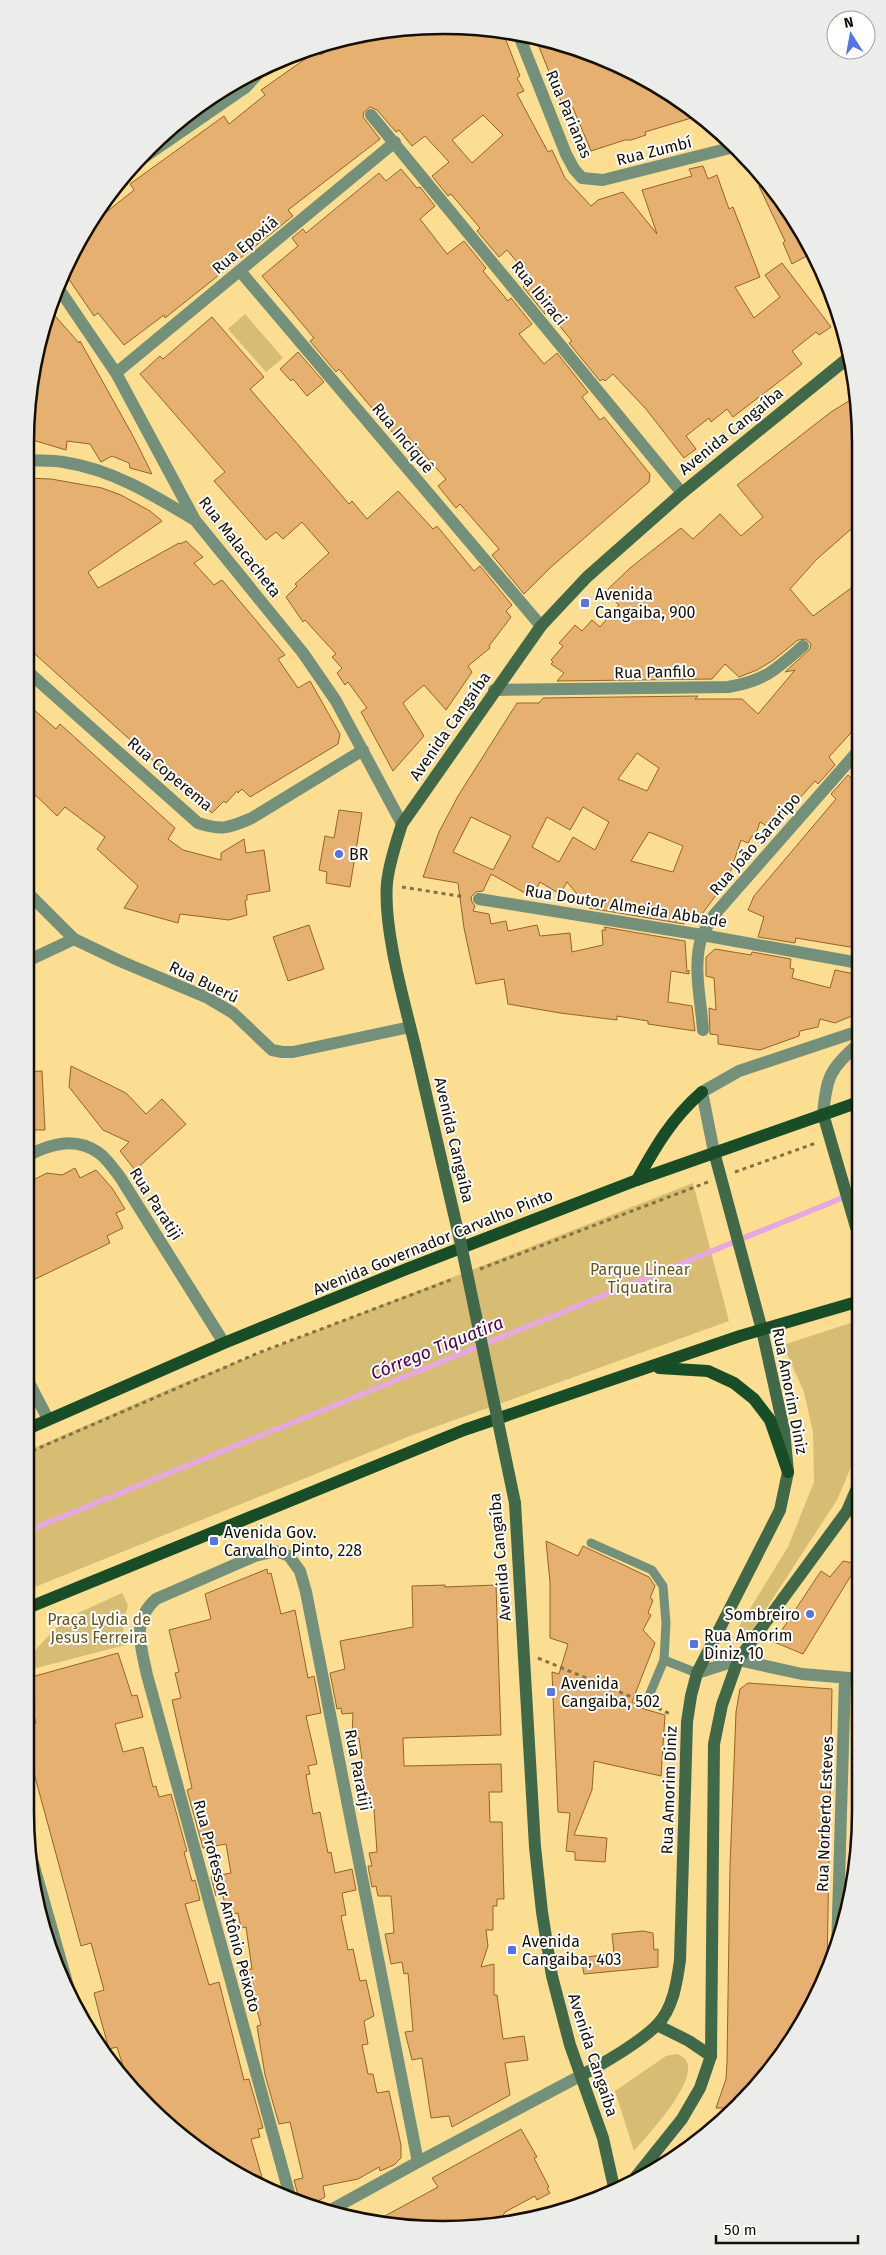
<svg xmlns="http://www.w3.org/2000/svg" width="886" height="2255" font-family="'Fira Sans',sans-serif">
	<rect width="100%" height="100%" fill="#fbde92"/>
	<!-- green -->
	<g fill="#d7bc73">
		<polygon points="245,314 283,358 266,372 228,329"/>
		<polygon points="693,1183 729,1321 410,1436 25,1591 25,1452 183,1383"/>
		<polygon points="860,1320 860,1446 837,1500 747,1638 742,1641 736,1637 738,1628 788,1547 814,1482 813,1432 804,1392 783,1345"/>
		<polygon points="122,1593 128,1605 123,1627 125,1645 25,1671 37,1648 65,1619"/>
		<path d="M 676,2054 C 716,2064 646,2137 634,2151 L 615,2091 L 666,2056 Z"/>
	</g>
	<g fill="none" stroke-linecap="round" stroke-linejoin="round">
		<!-- stream -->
		<polyline stroke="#e6a8df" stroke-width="5.5" points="25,1532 859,1191"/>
	</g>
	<!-- building -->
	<g fill="#e6b070" stroke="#956424" fill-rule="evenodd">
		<path d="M 415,26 L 502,30 L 520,76 L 517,78 L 524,91 L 517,94 L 526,111 L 548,152 L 552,150 L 565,178 L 591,206 L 598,200 L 623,192 L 657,234 L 642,190 L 692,176 L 689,169 L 703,166 L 708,179 L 717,175 L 729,209 L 733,207 L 760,277 L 735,287 L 754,318 L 780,297 L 765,275 L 782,263 L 831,327 L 819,335 L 816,332 L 792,351 L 802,364 L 733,417 L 727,409 L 711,422 L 709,418 L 686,436 L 696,449 L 684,458 L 646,409 L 613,374 L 605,381 L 603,379 L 600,381 L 569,343 L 572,341 L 548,312 L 545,314 L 523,287 L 530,280 L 518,263 L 507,250 L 499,257 L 477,231 L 480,228 L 451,194 L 448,196 L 432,176 L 449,162 L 425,136 L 412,146 L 399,130 L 396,132 L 377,110 L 370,107 L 364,112 L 363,117 L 380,139 L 288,210 L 293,216 L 165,318 L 164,315 L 124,345 L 98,313 L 94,316 L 64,272 L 81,234 L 96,214 L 99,218 L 134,190 L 130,184 L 224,116 L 229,124 L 265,95 L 261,90 L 318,50 L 321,55 L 343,38 ZM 483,115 L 503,135 L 472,163 L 452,140 Z"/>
		<polygon points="535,37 577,47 625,71 628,79 638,77 675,96 698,116 645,132 646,135 631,140 625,140 591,151 573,108 565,111"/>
		<polygon points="401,169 417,188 420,187 435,206 420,219 447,254 464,241 486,268 483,271 508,301 511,298 532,324 519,334 544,364 557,353 588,392 582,397 600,420 604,417 650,474 649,482 551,567 524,594 492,555 499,549 460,504 456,508 438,486 446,479 405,433 398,439 339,369 336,372 310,341 314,338 262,276 298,246 292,238 303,229 306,233 379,173 386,181"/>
		<polygon points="767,182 814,252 792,264 783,243 785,241 759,186"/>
		<polygon points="48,308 79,343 80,341 133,436 152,474 130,468 129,463 112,456 101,462 90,444 67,441 66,450 26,438"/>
		<polygon points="212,317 264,377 250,389 349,504 352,501 367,519 398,491 433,529 437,526 474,571 480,566 512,605 506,611 511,617 489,646 490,648 468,666 472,672 446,710 424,685 403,703 424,736 393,771 361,712 367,708 348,682 345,685 337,673 342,668 332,657 336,654 305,620 303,622 286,597 297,586 295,584 329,553 302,522 283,539 276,532 266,540 214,481 225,472 140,374 160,356 163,359"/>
		<polygon points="298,352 324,382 307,396 293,379 291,381 280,369"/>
		<path d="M 857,396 L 858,523 L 817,559 L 790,589 L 813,616 L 858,583 L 858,725 L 829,757 L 835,765 L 818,784 L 815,781 L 772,829 L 760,822 L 755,837 L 752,836 L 748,843 L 741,840 L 728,879 L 696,922 L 684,920 L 684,924 L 589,908 L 567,882 L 560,894 L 540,882 L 532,897 L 491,874 L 483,891 L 476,892 L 471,897 L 472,902 L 475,906 L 473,911 L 489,914 L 491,924 L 506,921 L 508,931 L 537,925 L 540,936 L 570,933 L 572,952 L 603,945 L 602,930 L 606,930 L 604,927 L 685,941 L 687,972 L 689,970 L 689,974 L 671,971 L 668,1002 L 692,1006 L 695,1031 L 648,1024 L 648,1021 L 617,1016 L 617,1020 L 560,1013 L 508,1004 L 504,979 L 476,984 L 464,928 L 458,883 L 423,877 L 439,832 L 458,796 L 517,703 L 539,703 L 543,698 L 698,696 L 695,699 L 742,699 L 758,714 L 795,670 L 785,672 L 810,649 L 811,644 L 806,639 L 798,640 L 772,661 L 757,670 L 739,677 L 725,664 L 712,679 L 557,681 L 564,673 L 551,664 L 553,662 L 551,660 L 563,646 L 559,643 L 575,625 L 582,631 L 592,620 L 600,627 L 619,605 L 605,592 L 630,568 L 681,528 L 693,539 L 720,514 L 741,536 L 763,517 L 737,485 L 831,412 ZM 637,753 L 659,768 L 647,791 L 618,779 ZM 583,807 L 609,822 L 595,850 L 573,837 L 559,862 L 532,847 L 547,817 L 570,830 ZM 471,817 L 511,836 L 493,870 L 453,852 ZM 649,832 L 683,846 L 673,872 L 631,861 Z"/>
		<polygon points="25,478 51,479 102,488 121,495 150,511 162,521 88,572 98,588 179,543 180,544 186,541 203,557 194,563 214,585 222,580 285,655 278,659 298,688 310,681 340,734 338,744 250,797 242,789 238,793 237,791 226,803 224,801 212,813 188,792 25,645"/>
		<polygon points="25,702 56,729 60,724 175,828 168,839 183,850 221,860 221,853 244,839 246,853 264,850 270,891 247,895 247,900 245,901 247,915 229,920 180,914 178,923 124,908 138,886 97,849 105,837 65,807 57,816 25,785"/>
		<polygon points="848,775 858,784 859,939 850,947 796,938 795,943 758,937 764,917 748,910 754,896 836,799 831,794"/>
		<polygon points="339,810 362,813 350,887 326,883 327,872 319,870 325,836 334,838"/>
		<polygon points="309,925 324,969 288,981 273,937"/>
		<polygon points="715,949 751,955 752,952 791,959 790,968 794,969 792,978 830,988 835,970 859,975 859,1013 835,1023 820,1019 818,1027 800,1031 799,1036 760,1050 718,1044 718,1035 710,1034 709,1008 716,1010 714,978 706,976 706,957"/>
		<polygon points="71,1066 126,1093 146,1114 162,1099 186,1124 135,1170 120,1151 129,1142 103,1130 69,1087"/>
		<polygon points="42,1071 45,1130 28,1130 28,1127 25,1127 25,1072"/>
		<polygon points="75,1168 80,1178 96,1170 112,1188 125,1209 116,1213 123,1228 107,1236 110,1243 25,1284 25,1206 34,1201 25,1184 47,1173 62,1175"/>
		<polygon points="546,1541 578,1556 583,1546 649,1577 655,1586 650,1598 653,1600 648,1613 651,1615 643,1630 655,1643 632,1702 644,1709 665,1715 661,1776 594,1761 592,1790 574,1835 607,1838 605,1862 575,1860 575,1852 566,1851 570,1813 558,1812 552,1672 559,1674 568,1644 550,1638 550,1582"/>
		<polygon points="843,1561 858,1564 803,1654 774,1642 821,1571 830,1577"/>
		<polygon points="267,1569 268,1574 271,1573 281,1614 295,1610 308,1678 314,1676 321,1713 306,1716 317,1764 308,1766 310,1774 306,1775 313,1814 320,1812 328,1853 331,1852 335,1873 352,1869 356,1890 342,1893 346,1915 341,1916 348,1950 353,1949 360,1981 366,1980 374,2016 364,2021 368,2044 362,2045 368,2074 373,2074 377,2093 389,2091 401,2145 401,2158 394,2165 380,2171 379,2167 358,2179 323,2186 325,2197 309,2206 298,2195 294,2180 303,2178 290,2122 279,2124 265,2075 257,2026 261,2025 246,1970 252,1969 246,1927 241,1928 238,1913 229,1915 222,1894 216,1896 211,1877 231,1873 226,1844 203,1848 187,1790 192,1788 172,1700 181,1698 175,1673 179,1672 169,1630 211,1619 205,1594"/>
		<polygon points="445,1585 445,1587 496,1585 501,1735 403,1738 404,1766 501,1764 502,1792 489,1792 490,1822 502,1822 504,1899 497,1899 497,1906 493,1906 493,1930 486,1930 488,1946 481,1967 494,1964 494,1995 497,1995 503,2039 524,2036 528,2060 505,2063 510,2095 452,2127 449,2116 431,2118 422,2058 412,2060 405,2032 413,2031 408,1973 404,1974 402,1962 391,1964 385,1934 394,1933 391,1896 378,1896 376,1886 372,1887 368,1866 372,1866 369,1853 377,1852 374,1809 361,1809 353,1768 363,1767 359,1738 352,1738 353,1713 342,1714 341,1708 337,1709 330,1673 345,1669 340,1641 413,1627 412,1586"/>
		<polygon points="118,1653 132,1696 137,1695 143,1717 115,1724 123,1752 143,1747 153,1787 156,1786 159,1797 171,1794 187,1851 184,1852 192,1881 195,1880 200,1900 185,1904 209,1985 219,1982 244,2080 249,2079 263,2128 258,2129 260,2137 251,2139 265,2188 234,2174 130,2088 117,2047 109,2049 99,2013 94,1993 104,1990 91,1943 81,1946 25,1740 25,1726 36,1723 33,1711 35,1710 34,1703 35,1703 28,1678"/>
		<polygon points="748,1683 832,1689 827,1969 774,2067 730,2108 716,2108 726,2079 727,2062 730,1867 736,1712 740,1689"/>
		<polygon points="643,1931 653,1933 654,1950 658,1949 658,1967 584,1974 581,1958 614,1953 612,1934"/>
		<polygon points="521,2129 537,2157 534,2158 549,2187 547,2188 550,2193 537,2200 535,2196 505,2212 499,2223 388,2226 372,2223 438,2187 432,2178"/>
	</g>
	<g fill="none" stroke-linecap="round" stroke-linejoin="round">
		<!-- path -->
		<g stroke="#837145" stroke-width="3" stroke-dasharray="4 4" stroke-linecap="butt">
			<polyline points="402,887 465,897"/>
			<polyline points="735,1172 816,1143"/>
			<polyline points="480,1269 708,1182"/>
			<polyline points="25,1454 258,1353 453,1279"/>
			<polyline points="538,1658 634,1698"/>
			<polyline points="658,1708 672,1715"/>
		</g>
		<!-- lane -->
		<g stroke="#75907a" stroke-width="9">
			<polyline points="591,1543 652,1570 663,1586 666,1623 664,1660 646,1703"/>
			<polyline points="664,1660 697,1673"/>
		</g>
		<!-- street -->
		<g stroke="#75907a" stroke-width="12">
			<polyline points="518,33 566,154 574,169 582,178 603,180 734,147"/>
			<polyline points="371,115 682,493"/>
			<polyline points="127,169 246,87 265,66"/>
			<polyline points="240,271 541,626"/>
			<polyline points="57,286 116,373 195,520 303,653 336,701 402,824"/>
			<polyline points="116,373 395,142"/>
			<path d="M 25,460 C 38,461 51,460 63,462 C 111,469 152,494 193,519"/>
			<path d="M 25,669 L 198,823 C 223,831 228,828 252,818 L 363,750"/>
			<path d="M 494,690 L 728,687 C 765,681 775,670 803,646"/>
			<polyline points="25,890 74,939 120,961 208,998 233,1013 272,1050 282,1052 293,1052 410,1027"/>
			<polyline points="479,899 702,935 859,963"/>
			<polyline points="25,962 74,939"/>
			<path d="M 703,1030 C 701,1001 692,964 702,936 C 705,929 710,922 714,915 L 858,751"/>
			<path d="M 823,1114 C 827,1074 830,1070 859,1043"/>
			<polyline points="714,1152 702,1092 739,1071 859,1031"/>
			<path d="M 25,1157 C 49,1144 75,1136 99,1153 C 107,1159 114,1169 120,1177 L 224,1343"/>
			<polyline points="25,1375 48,1419"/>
			<polyline points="697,1673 738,1660 802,1674 861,1679"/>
			<polyline points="33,1863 73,2004"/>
			<polyline points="837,1950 845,1678"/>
			<path d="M 291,2200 L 147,1675 C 141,1646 131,1621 156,1599 L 255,1556 L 276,1551 L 289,1556 L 300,1571 L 306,1592 L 418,2162"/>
			<polyline points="327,2212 418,2162 582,2075"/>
		</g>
		<!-- secondary -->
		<g stroke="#416949" stroke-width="12">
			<path d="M 415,1046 C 404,1001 383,928 387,883 C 389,863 396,843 402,824 L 541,626 L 587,577 L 682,493 L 848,358"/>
			<polyline points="823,1114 860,1241"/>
			<polyline points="515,1503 535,1847 542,1912 552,1976 570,2045 603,2138 615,2192"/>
			<polyline points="657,2025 689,2041 711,2056"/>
			<path d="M 582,2075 C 604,2063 639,2043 657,2025 C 673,2009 677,1982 680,1960 L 687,1722 L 691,1696 L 697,1673 L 780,1510 L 788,1472 L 784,1430 L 762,1330 L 714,1152"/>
			<polyline points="630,2184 682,2119 700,2088 711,2056 714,1744 722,1705 738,1660 847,1511 860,1481"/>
		</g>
		<!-- primary -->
		<g stroke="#184d27" stroke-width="12">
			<path d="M 637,1180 C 656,1146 672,1118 702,1092"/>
			<polyline points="659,1368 708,1371 734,1383 754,1399 770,1420 788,1472"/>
			<polyline points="25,1430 224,1343 409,1268 637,1180 859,1102"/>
			<polyline points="25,1609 464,1430 740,1336 860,1301"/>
		</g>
		<!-- secondary-bridge -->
		<polyline stroke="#416949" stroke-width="12" points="415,1046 462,1249 515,1503"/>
	</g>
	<!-- markers -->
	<g fill="#5773e9" stroke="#fff" stroke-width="2">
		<rect x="580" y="598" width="10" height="10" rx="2.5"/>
		<circle cx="339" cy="854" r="5"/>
		<rect x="209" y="1536" width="10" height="10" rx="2.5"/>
		<circle cx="810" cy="1614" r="5"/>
		<rect x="689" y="1639" width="10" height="10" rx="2.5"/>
		<rect x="546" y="1687" width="10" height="10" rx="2.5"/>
		<rect x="507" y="1945" width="10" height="10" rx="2.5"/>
	</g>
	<g text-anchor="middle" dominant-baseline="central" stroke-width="4" stroke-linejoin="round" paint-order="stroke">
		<!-- street labels -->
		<g font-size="16" fill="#170f00" stroke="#fff">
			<text transform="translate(569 114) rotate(67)">Rua Parianas</text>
			<text transform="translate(654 151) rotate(-14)">Rua Zumbí</text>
			<text transform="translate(245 245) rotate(-40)">Rua Epoxiá</text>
			<text transform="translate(539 293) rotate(51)">Rua Ibiraci</text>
			<text transform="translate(731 431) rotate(-39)">Avenida Cangaíba</text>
			<text transform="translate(403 438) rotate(50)">Rua Inciquê</text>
			<text transform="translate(240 547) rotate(52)">Rua Malacacheta</text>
			<text transform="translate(655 672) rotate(-1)">Rua Panfilo</text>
			<text transform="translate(450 726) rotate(-55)">Avenida Cangaíba</text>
			<text transform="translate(170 774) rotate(40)">Rua Coperema</text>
			<text transform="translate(755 844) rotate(-49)">Rua João Sararipo</text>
			<text transform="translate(626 906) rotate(9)">Rua Doutor Almeida Abbade</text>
			<text transform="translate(204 982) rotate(26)">Rua Buerú</text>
			<text transform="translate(454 1140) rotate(77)">Avenida Cangaíba</text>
			<text transform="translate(156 1204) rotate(57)">Rua Paratiji</text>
			<text transform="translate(433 1242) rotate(-22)">Avenida Governador Carvalho Pinto</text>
			<text transform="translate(790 1391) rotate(79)">Rua Amorim Diniz</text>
			<text transform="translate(500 1557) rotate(-95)">Avenida Cangaíba</text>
			<text transform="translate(358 1770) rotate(79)">Rua Paratiji</text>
			<text transform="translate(669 1790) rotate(-88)">Rua Amorim Diniz</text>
			<text transform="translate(825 1814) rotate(-88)">Rua Norberto Esteves</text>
			<text transform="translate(227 1906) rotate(75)">Rua Professor Antônio Peixoto</text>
			<text transform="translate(593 2055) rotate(72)">Avenida Cangaíba</text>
		</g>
		<!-- poi labels -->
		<g font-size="16" fill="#170f00" stroke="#fff" text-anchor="start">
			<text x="595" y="594">Avenida<tspan x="595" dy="18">Cangaiba, 900</tspan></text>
			<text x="349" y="854">BR</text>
			<text x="224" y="1532">Avenida Gov.<tspan x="224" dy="18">Carvalho Pinto, 228</tspan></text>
			<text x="800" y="1614" text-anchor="end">Sombreiro</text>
			<text x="704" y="1635">Rua Amorim<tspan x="704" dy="18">Diniz, 10</tspan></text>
			<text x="561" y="1683">Avenida<tspan x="561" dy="18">Cangaiba, 502</tspan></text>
			<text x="522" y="1941">Avenida<tspan x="522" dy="18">Cangaiba, 403</tspan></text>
		</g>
		<!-- park labels -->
		<g font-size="16" fill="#69551b" stroke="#fff">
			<text x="640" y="1269">Parque Linear<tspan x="640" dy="18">Tiquatira</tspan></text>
			<text x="99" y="1619">Praça Lydia de<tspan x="99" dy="18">Jesus Ferreira</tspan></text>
		</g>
		<!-- water labels -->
		<g font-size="18" font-style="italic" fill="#4c0049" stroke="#fff">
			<text transform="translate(437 1348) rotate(-22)">Córrego Tiquatira</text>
		</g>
	</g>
	<!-- crop -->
	<path d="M0 0H886V2255H0ZM443 34H443A409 409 0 0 1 852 443V1812A409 409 0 0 1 443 2221H443A409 409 0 0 1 34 1812V443A409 409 0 0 1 443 34Z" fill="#ececeb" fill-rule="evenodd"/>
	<path fill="none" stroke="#170f00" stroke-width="2.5" d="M443 34H443A409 409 0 0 1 852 443V1812A409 409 0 0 1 443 2221H443A409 409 0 0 1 34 1812V443A409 409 0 0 1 443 34Z"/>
	<!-- north arrow -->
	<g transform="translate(851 35) rotate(349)"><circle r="24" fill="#ffffff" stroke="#a29f99"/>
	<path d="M0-4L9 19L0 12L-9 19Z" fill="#5773e9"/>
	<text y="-8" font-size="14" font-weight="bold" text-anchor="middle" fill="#170f00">N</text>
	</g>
	<!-- scale -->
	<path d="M716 2235v8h142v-8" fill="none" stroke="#170f00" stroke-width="2.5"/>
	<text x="724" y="2235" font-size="15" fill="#170f00" stroke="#ffffff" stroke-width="4" paint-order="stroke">50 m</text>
</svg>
